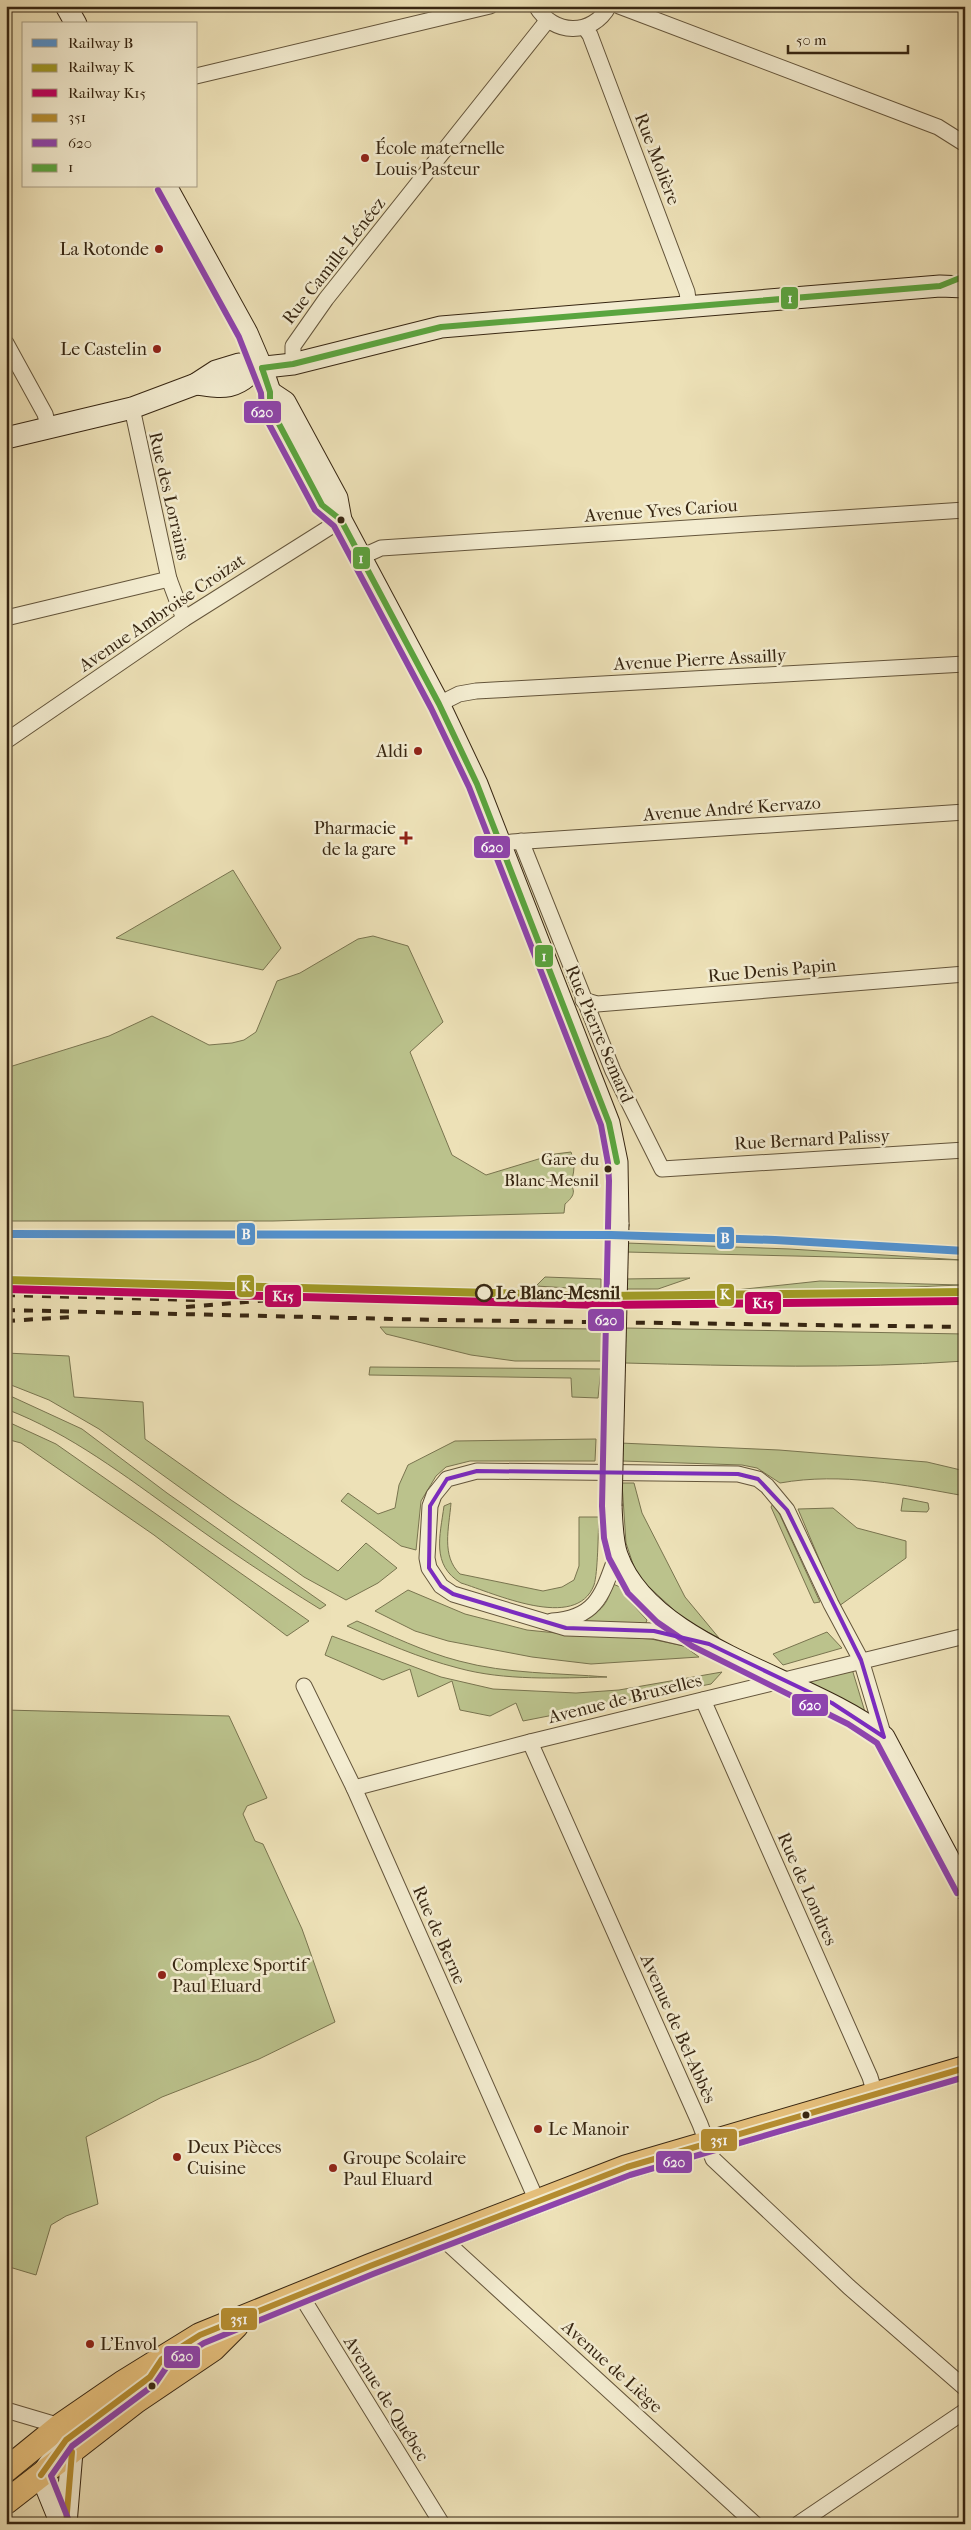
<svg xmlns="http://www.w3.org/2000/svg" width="971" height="2530" font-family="'IM FELL French Canon',serif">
	<rect width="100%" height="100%" fill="#ede1b7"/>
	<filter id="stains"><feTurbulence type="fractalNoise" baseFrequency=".004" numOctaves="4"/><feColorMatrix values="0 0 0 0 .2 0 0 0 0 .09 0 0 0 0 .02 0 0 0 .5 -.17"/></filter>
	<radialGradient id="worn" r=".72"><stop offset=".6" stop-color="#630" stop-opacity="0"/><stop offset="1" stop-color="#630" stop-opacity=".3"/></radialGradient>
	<!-- green -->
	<g fill="#bbc28c" stroke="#79744f">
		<polygon points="233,870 281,948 263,970 116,938"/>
		<path d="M 373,936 L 408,946 L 443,1022 L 410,1052 L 452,1155 L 486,1175 L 555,1154 L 571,1152 C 575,1163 575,1173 570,1184 C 577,1192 572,1198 565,1204 L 564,1213 L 273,1221 L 6,1221 L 6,1068 L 109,1036 L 152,1016 L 209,1045 L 232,1043 L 244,1040 L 256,1032 L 277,981 L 300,973 L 358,939 Z"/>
		<polygon points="626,1243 790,1249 962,1260 626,1252"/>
		<polygon points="545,1277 601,1279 601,1290 536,1286"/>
		<polygon points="690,1278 658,1289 622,1289 623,1279"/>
		<polygon points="820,1281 960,1285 848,1290 736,1290"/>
		<polygon points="380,1327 601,1329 603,1361 515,1361 471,1355 386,1334"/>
		<path d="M 625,1328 L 965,1334 L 965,1361 C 852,1369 739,1366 625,1363 Z"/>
		<polygon points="6,1353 69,1356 74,1397 143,1402 145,1439 231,1500 338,1571 366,1543 397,1568 378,1583 346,1600 304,1577 99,1429 49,1400 6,1383"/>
		<polygon points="370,1367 601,1369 598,1398 572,1397 571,1378 369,1375"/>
		<path d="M 6,1394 L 82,1429 L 167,1493 L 326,1605 L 320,1609 C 273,1580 226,1549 181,1516 C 125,1476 71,1434 6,1409 Z"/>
		<polygon points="6,1421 56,1444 309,1621 287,1636 154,1535 21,1443 6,1439"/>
		<polygon points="596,1439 595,1461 470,1461 446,1467 436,1476 421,1501 416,1550 401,1546 341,1501 348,1493 378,1514 395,1508 399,1485 408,1465 455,1441"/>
		<path d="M 620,1443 L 779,1450 L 927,1462 L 965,1471 L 965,1496 C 904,1485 842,1472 780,1483 L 757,1468 L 742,1465 L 622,1461 Z"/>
		<polygon points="622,1483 634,1483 642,1513 685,1597 719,1638 686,1621 637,1576 626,1543"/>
		<polygon points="903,1498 928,1503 929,1509 927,1512 901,1511"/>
		<polygon points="774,1502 820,1602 814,1603 771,1507"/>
		<path d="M 451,1503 C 449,1528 441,1556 460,1574 L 543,1591 L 562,1587 L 574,1580 L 579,1566 L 579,1517 L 599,1517 C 598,1532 598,1573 594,1585 C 576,1632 494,1593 461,1583 C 431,1565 440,1536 444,1506 Z"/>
		<polygon points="833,1508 857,1528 906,1541 906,1558 839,1606 798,1509"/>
		<path d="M 613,1584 L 620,1587 L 625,1596 L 647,1620 L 645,1625 L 571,1621 C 598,1613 605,1612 613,1584 Z"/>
		<polygon points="408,1590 465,1614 527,1630 566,1634 651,1639 684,1646 699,1657 591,1664 532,1657 448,1641 415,1631 375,1611"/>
		<path d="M 357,1621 C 390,1635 424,1652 459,1661 C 507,1674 558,1673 607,1677 C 558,1678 505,1681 458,1668 C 419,1658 383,1642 347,1626 Z"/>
		<polygon points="827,1632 842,1648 783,1665 773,1654"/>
		<polygon points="332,1636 441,1677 493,1689 576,1693 619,1690 722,1672 711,1684 523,1721 516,1703 490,1716 460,1710 452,1681 418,1697 410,1669 383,1680 325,1655"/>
		<polygon points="852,1669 865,1712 805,1682"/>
		<polygon points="6,1710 229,1716 267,1798 247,1806 243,1814 255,1841 263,1844 302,1929 335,2022 259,2059 162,2097 86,2137 98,2204 66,2216 51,2225 36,2275 6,2266"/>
	</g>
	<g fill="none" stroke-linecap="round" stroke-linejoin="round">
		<defs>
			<g id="street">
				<path d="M 536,6 C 553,35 592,37 609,6"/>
				<polyline points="619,6 938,127 965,144"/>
				<polyline points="585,28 590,35 687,292 689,306"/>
				<polyline points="196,76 490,6"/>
				<polyline points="6,343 45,414 49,429"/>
				<polyline points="293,364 293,346 326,299 547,21"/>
				<polyline points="132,408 169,579 184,619"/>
				<polyline points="361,557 381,548 965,510"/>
				<polyline points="6,618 169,579"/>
				<polyline points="439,704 459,694 476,691 965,664"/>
				<polyline points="6,741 184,619 341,520"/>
				<polyline points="521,841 613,1071 662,1169 965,1150"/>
				<polyline points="512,842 965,812"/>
				<polyline points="583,1000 597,1004 965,974"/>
				<path d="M 552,1621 C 598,1618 603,1592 617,1554"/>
				<polyline points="693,1640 654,1631 566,1628 453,1594 441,1586 429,1568 427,1558 430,1506 434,1495 447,1479 477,1471 738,1474 758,1479 767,1486 787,1510 831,1604 861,1660 884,1737"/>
				<polyline points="304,1686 354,1788 537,2201"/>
				<polyline points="703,1700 870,2077 875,2094"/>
				<polyline points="530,1742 700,2124 713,2159 849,2287 965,2388"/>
				<polyline points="354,1788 530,1742 965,1636"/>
				<polyline points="442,2238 755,2524"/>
				<polyline points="300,2294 442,2524"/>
				<polyline points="6,2410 60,2426 62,2430"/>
				<polyline points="798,2524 965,2411"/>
			</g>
			<g id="secondary">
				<polyline points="66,6 76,24"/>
				<polyline points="166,186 247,333 262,368 270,392 270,407 276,418 322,505 341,520"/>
				<path d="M 196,384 C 224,388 236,390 256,368"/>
				<polyline points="270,392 285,402 337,498 341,520 439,704 477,784 609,1123 617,1162 618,1224"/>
				<polyline points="6,438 132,408 196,384 216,371 239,364 256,368 293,364 441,327 940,286 965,287"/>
				<path d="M 611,1506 C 612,1522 612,1541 617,1555 C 650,1649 810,1678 884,1737 L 965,1889"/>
				<polyline points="61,2524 41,2475 66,2440 123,2397"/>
				<polyline points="66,2524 72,2452"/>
			</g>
			<g id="primary">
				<polyline points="6,2470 60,2426 124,2382 200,2335 370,2266 627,2167 965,2068"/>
				<polyline points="6,2502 136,2401 213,2349 236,2326"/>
			</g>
		</defs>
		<!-- street casing -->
		<use href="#street" stroke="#64553b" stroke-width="17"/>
		<!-- secondary casing -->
		<use href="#secondary" stroke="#372612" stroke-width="23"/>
		<!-- primary casing -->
		<use href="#primary" stroke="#372612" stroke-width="26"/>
		<!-- street -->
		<use href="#street" stroke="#f3ecd0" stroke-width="15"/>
		<!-- secondary -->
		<use href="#secondary" stroke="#f3ecd0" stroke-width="21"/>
		<!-- primary -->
		<use href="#primary" stroke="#e6c07c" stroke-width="24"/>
		<!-- rail -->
		<g stroke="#372612" stroke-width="4" stroke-dasharray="9 9" stroke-linecap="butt">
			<polyline points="6,1295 198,1300"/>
			<polyline points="186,1307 363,1292 411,1292"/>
			<polyline points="6,1310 438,1320 965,1327"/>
			<polyline points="6,1321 72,1317"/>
		</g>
		<defs>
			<polyline id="secondary-bridge" points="611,1506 618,1224"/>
		</defs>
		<!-- secondary-bridge casing -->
		<use href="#secondary-bridge" stroke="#372612" stroke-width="23" stroke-linecap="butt"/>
		<!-- secondary-bridge -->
		<use href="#secondary-bridge" stroke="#f3ecd0" stroke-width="21"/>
		<defs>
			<g id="bus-1">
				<polyline points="41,2475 66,2440 150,2377 162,2359 200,2335 370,2266 627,2167 965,2068"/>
				<polyline points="66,2524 72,2452"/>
			</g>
			<g id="bus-2">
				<polyline points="158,190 239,337 261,393 262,411 315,510 334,526 431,708 469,787 601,1125 608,1163 609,1181 602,1506 604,1538 609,1558 628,1593 657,1622 692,1646 848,1724 877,1743 957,1893"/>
				<polyline points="69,2521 51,2476 72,2446 155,2384 168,2365 204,2343 373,2274 630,2175 965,2077"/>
			</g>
			<g id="bus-3">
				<polyline points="262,368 270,392 270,407 322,505 341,520 439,704 477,784 609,1123 617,1162"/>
				<polyline points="262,368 293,364 441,327 940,286 965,276"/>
			</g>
		</defs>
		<!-- bus-1 casing -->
		<use href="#bus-1" stroke="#f3ecd0" stroke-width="10"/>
		<!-- bus-2 casing -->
		<use href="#bus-2" stroke="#f3ecd0" stroke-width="10"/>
		<!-- bus-3 casing -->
		<use href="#bus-3" stroke="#f3ecd0" stroke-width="10"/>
		<!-- bus-1 -->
		<use href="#bus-1" stroke="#b68e31" stroke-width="6"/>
		<!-- bus-2 -->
		<use href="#bus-2" stroke="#8e44ad" stroke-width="6"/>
		<!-- bus-3 -->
		<use href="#bus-3" stroke="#5aa53f" stroke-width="6"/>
		<defs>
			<polyline id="rail-1" points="6,1234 611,1235 775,1240 965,1251"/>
			<polyline id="rail-2" points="6,1280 602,1296 965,1292"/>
			<polyline id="rail-3" points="6,1289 602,1305 965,1301"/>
		</defs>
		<!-- rail-1 casing -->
		<use href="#rail-1" stroke="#f3ecd0" stroke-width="11"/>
		<!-- rail-2 casing -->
		<use href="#rail-2" stroke="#f3ecd0" stroke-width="11"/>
		<!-- rail-3 casing -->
		<use href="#rail-3" stroke="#f3ecd0" stroke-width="11"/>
		<!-- rail-1 -->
		<use href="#rail-1" stroke="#5291ce" stroke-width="8"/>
		<!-- rail-2 -->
		<use href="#rail-2" stroke="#9f9825" stroke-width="8"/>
		<!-- rail-3 -->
		<use href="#rail-3" stroke="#bf005f" stroke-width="8"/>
	</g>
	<!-- marked area -->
	<path fill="none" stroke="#7b2cbf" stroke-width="4" stroke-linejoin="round" d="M 477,1471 L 738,1474 L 758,1479 L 787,1510 L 861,1660 L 884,1737 L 832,1703 L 709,1644 L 654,1631 L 566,1628 L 453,1594 L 441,1586 L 429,1568 L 430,1506 L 447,1479 Z"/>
	<!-- markers -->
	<g fill="#8f2418" stroke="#f3ecd0" stroke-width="2">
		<circle cx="365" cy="158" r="5"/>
		<circle cx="159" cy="249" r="5"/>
		<circle cx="157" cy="349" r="5"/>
		<circle cx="418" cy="751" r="5"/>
		<path d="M403.5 830.5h5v5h5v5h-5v5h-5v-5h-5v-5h5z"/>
		<circle cx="162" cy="1975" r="5"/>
		<circle cx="538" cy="2129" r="5"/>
		<circle cx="177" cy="2157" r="5"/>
		<circle cx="333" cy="2168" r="5"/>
		<circle cx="90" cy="2344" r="5"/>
	</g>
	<g fill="#372612" stroke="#f3ecd0" stroke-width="2">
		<circle cx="341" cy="520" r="4.5"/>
		<circle cx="608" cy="1169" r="4.5"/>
		<circle cx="806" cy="2115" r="4.5"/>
		<circle cx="152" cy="2386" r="4.5"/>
	</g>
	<circle fill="#f3ecd0" stroke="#372612" stroke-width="2.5" cx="484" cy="1293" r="8"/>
	<g text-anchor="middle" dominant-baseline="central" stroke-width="5" stroke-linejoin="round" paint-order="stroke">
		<!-- bus labels -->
		<g font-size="17" fill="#372612" stroke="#f3ecd0" text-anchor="end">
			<text x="599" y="1159">Gare du<tspan x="599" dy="21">Blanc-Mesnil</tspan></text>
		</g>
		<!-- poi labels -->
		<g font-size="18" fill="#372612" stroke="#f3ecd0" text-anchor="start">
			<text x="375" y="148">École maternelle<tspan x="375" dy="21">Louis Pasteur</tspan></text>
			<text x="149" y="249" text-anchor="end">La Rotonde</text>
			<text x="147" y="349" text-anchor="end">Le Castelin</text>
			<text x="408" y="751" text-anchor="end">Aldi</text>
			<text x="396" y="828" text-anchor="end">Pharmacie<tspan x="396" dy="21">de la gare</tspan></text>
			<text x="172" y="1965">Complexe Sportif<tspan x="172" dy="21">Paul Eluard</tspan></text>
			<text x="548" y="2129">Le Manoir</text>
			<text x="187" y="2147">Deux Pièces<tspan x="187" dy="21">Cuisine</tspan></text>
			<text x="343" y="2158">Groupe Scolaire<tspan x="343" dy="21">Paul Eluard</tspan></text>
			<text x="100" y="2344">L'Envol</text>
		</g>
		<!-- street labels -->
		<g font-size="18" fill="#372612" stroke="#f3ecd0">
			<text transform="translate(657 159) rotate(69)">Rue Molière</text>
			<text transform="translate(334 261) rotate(-52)">Rue Camille Lénéez</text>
			<text transform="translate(169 496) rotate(77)">Rue des Lorrains</text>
			<text transform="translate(661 511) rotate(-4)">Avenue Yves Cariou</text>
			<text transform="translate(162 613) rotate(-34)">Avenue Ambroise Croizat</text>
			<text transform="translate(700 660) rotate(-3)">Avenue Pierre Assailly</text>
			<text transform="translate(732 809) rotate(-4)">Avenue André Kervazo</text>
			<text transform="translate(772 971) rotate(-5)">Rue Denis Papin</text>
			<text transform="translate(599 1034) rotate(67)">Rue Pierre Semard</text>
			<text transform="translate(812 1140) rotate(-3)">Rue Bernard Palissy</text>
			<text transform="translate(625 1699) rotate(-14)">Avenue de Bruxelles</text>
			<text transform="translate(807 1889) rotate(66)">Rue de Londres</text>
			<text transform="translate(439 1935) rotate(66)">Rue de Berne</text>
			<text transform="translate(678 2029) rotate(66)">Avenue de Bel-Abbès</text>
			<text transform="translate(612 2367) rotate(42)">Avenue de Liège</text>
			<text transform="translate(386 2399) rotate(58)">Avenue de Québec</text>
		</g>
		<!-- stop labels -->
		<g font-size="18" font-weight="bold" fill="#372612" stroke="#f3ecd0" text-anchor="start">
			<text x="496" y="1293">Le Blanc-Mesnil</text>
		</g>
	</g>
	<g stroke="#f3ecd0" stroke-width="2">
		<rect x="780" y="286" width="19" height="24" rx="5" fill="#5aa53f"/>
		<rect x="243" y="400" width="39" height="24" rx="5" fill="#8e44ad"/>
		<rect x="352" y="546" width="19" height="24" rx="5" fill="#5aa53f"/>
		<rect x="473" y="835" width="38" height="24" rx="5" fill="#8e44ad"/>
		<rect x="534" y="944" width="20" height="24" rx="5" fill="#5aa53f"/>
		<rect x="236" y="1222" width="20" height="24" rx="5" fill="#5291ce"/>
		<rect x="716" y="1226" width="19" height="24" rx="5" fill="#5291ce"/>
		<rect x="236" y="1274" width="19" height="24" rx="5" fill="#9f9825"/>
		<rect x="716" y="1283" width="19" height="24" rx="5" fill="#9f9825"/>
		<rect x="264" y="1284" width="38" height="24" rx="5" fill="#bf005f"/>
		<rect x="744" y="1291" width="38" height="24" rx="5" fill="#bf005f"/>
		<rect x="587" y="1308" width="38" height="24" rx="5" fill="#8e44ad"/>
		<rect x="791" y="1693" width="38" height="24" rx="5" fill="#8e44ad"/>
		<rect x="700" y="2128" width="38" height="24" rx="5" fill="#b68e31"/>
		<rect x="655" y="2150" width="38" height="24" rx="5" fill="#8e44ad"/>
		<rect x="220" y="2307" width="38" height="24" rx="5" fill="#b68e31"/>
		<rect x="163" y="2345" width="38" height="24" rx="5" fill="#8e44ad"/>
	</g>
	<g font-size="14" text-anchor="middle" font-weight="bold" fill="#fff">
		<text x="790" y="303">1</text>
		<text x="262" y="417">620</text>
		<text x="361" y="563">1</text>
		<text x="492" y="852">620</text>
		<text x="544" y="961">1</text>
		<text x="246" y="1239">B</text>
		<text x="725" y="1243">B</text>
		<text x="246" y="1291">K</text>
		<text x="725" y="1299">K</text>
		<text x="283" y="1301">K15</text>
		<text x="763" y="1308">K15</text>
		<text x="606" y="1325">620</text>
		<text x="810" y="1710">620</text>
		<text x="719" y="2145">351</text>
		<text x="674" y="2167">620</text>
		<text x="239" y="2324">351</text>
		<text x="182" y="2361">620</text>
	</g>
	<!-- margin -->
	<rect width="971" height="2530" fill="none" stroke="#ede1b7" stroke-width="25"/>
	<rect x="8" y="8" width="956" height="2515" fill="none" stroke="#372612" stroke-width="2.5"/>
	<rect x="12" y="12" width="946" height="2505" fill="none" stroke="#372612"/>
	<!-- legend -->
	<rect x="22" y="22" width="175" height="165" fill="#f3ecd0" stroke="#a89d84"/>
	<rect x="32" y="39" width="25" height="8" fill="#5291ce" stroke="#a89d84"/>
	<text x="68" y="48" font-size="15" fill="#372612">Railway B</text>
	<rect x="32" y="64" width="25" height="8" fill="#9f9825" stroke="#a89d84"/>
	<text x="68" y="72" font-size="15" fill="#372612">Railway K</text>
	<rect x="32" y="89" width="25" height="8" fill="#bf005f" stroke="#a89d84"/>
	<text x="68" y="98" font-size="15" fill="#372612">Railway K15</text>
	<rect x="32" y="114" width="25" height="8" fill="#b68e31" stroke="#a89d84"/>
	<text x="68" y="122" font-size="15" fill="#372612">351</text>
	<rect x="32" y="139" width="25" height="8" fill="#8e44ad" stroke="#a89d84"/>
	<text x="68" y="148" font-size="15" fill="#372612">620</text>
	<rect x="32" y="164" width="25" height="8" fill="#5aa53f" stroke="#a89d84"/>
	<text x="68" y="172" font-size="15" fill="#372612">1</text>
	<!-- scale -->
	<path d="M788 45v8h120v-8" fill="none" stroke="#372612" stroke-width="2.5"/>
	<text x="796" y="45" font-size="15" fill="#372612" stroke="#f3ecd0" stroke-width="4" paint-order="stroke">50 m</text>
	<rect width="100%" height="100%" filter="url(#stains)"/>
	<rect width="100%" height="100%" fill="url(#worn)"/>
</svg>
